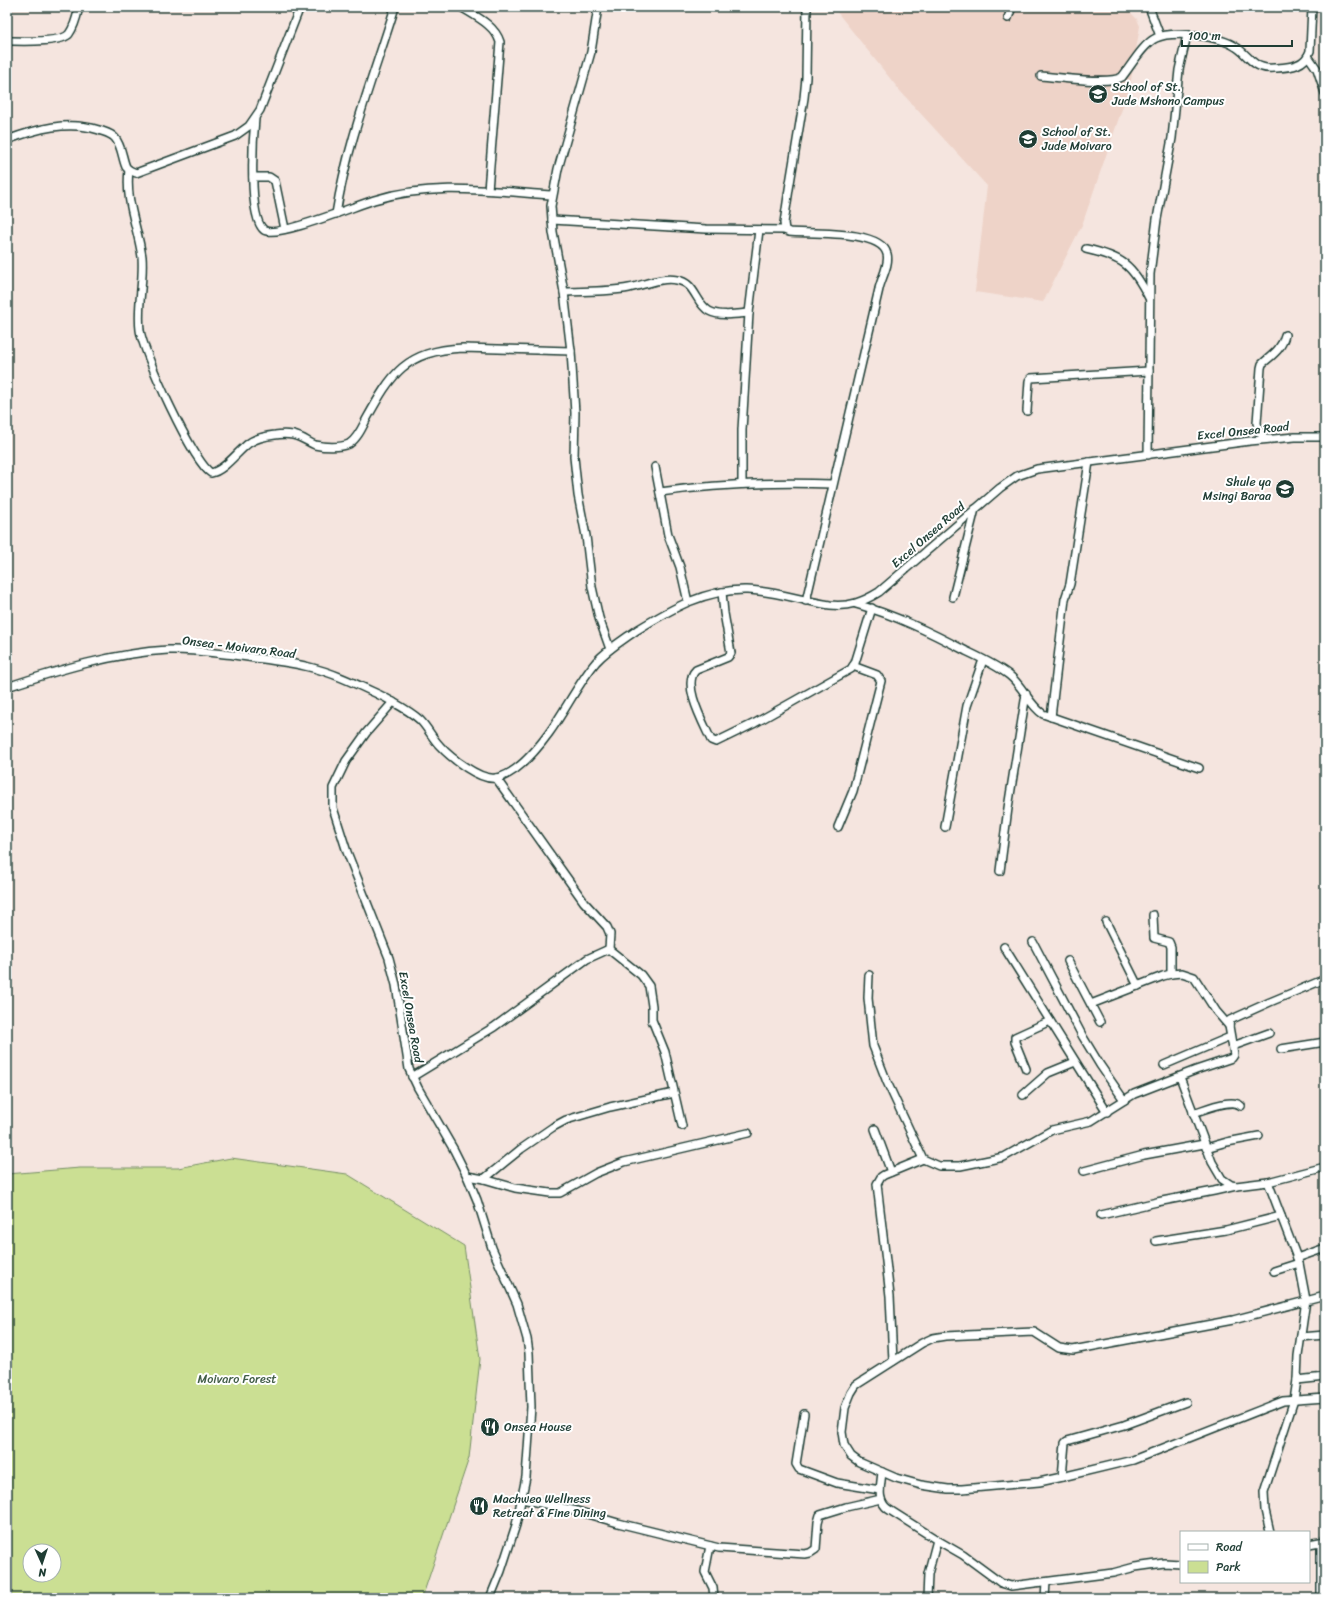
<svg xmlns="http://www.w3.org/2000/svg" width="1332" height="1605" font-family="Sriracha,sans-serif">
	<rect width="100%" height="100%" fill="#f5e5df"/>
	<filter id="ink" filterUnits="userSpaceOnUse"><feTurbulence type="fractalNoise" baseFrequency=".025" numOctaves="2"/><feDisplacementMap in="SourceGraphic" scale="8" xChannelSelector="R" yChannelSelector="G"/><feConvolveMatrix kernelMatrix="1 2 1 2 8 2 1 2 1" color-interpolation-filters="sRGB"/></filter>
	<g filter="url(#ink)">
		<!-- built -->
		<polygon fill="#eed3c8" points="833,7 1125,7 1137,19 1140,26 1130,86 1082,225 1043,302 975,292 987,186 901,92"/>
		<!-- green -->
		<path fill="#cbdf93" stroke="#758e64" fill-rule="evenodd" d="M 231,1158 L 347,1174 L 464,1246 L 480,1359 L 469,1458 L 422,1598 L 7,1598 L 7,1174 L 80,1168 L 178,1168 ZM 30,1551 L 54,1551 L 54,1575 L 30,1575 Z"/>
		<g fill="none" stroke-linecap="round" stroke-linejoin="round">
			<defs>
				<g id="minor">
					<path d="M 461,7 C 475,16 495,25 500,42 L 488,190"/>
					<polyline points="598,7 591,52 558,169 551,206 553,232 564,292 571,351 575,413 574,457 578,495 586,536 592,587 599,618 610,649"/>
					<polyline points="1149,7 1160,36"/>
					<polyline points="1008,18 1012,7"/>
					<path d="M 7,41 C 19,41 62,43 69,34 C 75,26 77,16 79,7"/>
					<polyline points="1308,56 1317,69 1325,93"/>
					<path d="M 1041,76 C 1058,77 1109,85 1122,77 C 1131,66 1143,44 1156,38 C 1173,30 1220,36 1236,47 C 1245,52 1252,65 1262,67 C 1267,69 1273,68 1277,68 C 1291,67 1305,66 1310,51 L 1312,7"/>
					<path d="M 255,119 C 253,138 248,218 264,230 C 276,239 357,205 374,200 C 432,182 493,191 552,195"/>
					<path d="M 7,140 C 36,129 68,120 99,130 C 104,132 111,133 115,138 C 122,146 122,158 126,167 L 129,170 L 136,173 L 235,136 L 249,126 L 260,110 L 300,7"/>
					<path d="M 129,170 C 125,202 138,227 142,257 C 144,281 137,306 140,330 C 143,353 193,462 211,473 C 224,471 238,451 249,443 C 256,438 266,436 275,435 C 281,434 287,434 293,435 C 302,437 308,442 315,445 C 324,447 340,448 349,444 C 357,439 362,428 366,420 C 392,373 405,351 463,348 L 571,351"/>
					<polyline points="253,177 269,177 275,181 285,229"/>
					<path d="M 336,214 C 347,143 374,75 395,7"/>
					<polyline points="552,220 706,229 785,230"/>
					<path d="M 1086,249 C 1122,257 1132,264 1149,298"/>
					<path d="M 564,292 C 585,291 608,292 629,288 C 644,285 661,277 677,280 C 696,283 695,303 709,311 C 720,317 737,314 749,313"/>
					<polyline points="1027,411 1029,381 1031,378 1149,371"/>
					<path d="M 1266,439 L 1259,432 L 1257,423 L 1261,368 L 1262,364 C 1272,355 1282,349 1285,335"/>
					<polyline points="1148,455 1150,274 1157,219 1172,138 1179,70 1187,35"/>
					<polyline points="655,467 668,535 680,567 688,602"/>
					<polyline points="742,484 742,430 749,313 759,230"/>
					<path d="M 660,492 C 717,484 775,482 832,484"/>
					<path d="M 722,592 L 724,613 L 731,653 L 728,657 L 696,670 C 681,684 704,724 711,740 L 716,742 L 755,723 L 851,669 L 855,663 L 872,608"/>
					<polyline points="953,597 975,509"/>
					<path d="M 806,601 L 879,289 C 881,279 890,264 887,254 C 881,229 809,234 789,232 L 785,230 L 784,223 L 789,189 L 804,98 L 806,78 L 807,7"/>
					<path d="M 856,604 C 895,615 930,632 966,651 C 981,658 996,665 1009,675 C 1023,686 1029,705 1043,714 L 1199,768"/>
					<path d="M 7,687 C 58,670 114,653 168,650 C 190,649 213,653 234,655 C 259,659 285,661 309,667 C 335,673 360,686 384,697 C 396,704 409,710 420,720 C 428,728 432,738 440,746 C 450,757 480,781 496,778 C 516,775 538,748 549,733 C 565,711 579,682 596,662 C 608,649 623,640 637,630 C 671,609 705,589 747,590 C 774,591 803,601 830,605 C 849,607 863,602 879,592 L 1000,488 L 1017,476 L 1037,469 L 1250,441 L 1295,437 L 1325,437"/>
					<polyline points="393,702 366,733 346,761 333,788 333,808 347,852 389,958 396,985 409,1069 418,1088 454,1150 467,1176 477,1200 492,1248 517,1304 527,1339 529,1353 531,1407 526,1477 516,1525 501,1571 490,1598"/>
					<polyline points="1051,717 1065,599 1070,584 1089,462"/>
					<polyline points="496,778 584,902 607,927 610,934 609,949 611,951 641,975 649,986 652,1006 652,1020 665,1052 682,1126"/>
					<polyline points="838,827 853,791 881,681 877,675 853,666"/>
					<polyline points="945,827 967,706 983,660"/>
					<polyline points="1000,871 1008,808 1026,694"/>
					<polyline points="1153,915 1154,938 1169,942 1171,947 1171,974"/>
					<polyline points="1106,922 1138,986"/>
					<polyline points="1033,942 1083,1037 1100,1065 1124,1100"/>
					<polyline points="1004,947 1107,1112"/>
					<polyline points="1068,961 1100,1022"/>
					<polyline points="869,975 868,998 873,1046 887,1082 923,1159 939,1166 960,1166 1004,1157 1052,1130 1091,1121 1134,1094 1196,1070 1232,1058 1234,1055 1229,1026 1230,1020 1270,1002 1325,979"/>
					<polyline points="1091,1004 1163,976 1171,974 1182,973 1194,977 1216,1011 1229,1026"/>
					<polyline points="1233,1046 1269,1033"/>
					<polyline points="1281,1049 1325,1042"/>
					<polyline points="1164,1065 1230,1037"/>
					<polyline points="1026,1069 1015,1042 1015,1037 1050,1021"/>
					<polyline points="412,1077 494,1027 587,959 609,949"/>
					<polyline points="1180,1077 1212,1162 1222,1179 1231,1185 1236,1186 1268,1182 1325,1167"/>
					<polyline points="1023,1095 1048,1073 1075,1062"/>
					<path d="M 1193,1113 C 1204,1110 1232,1097 1241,1106"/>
					<polyline points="875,1129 891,1172"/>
					<polyline points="1206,1148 1227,1142 1259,1136"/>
					<polyline points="1084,1171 1144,1155 1204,1144"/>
					<polyline points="467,1176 484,1179 515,1188 550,1193 560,1193 596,1173 624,1162 748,1133"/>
					<polyline points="484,1179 521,1149 553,1127 566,1120 610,1107 674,1093"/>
					<polyline points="1268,1182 1299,1263 1306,1300 1298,1356 1297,1380 1294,1400 1264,1492 1265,1510 1270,1532"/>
					<polyline points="1101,1215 1157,1202 1214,1191 1236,1186"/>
					<polyline points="1156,1241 1226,1230 1281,1216"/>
					<polyline points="1297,1258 1325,1248"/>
					<polyline points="1274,1271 1299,1263"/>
					<polyline points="1325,1296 1233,1320 1073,1350 1059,1348 1034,1332 945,1336 933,1338 922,1343 856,1385 851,1393 845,1408 842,1432 844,1445 851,1456 859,1462 896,1478 921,1485 948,1489 962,1489 1039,1482 1062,1477 1133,1460 1283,1401 1325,1398"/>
					<polyline points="1301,1337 1325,1335"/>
					<polyline points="893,1361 890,1296 877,1184 881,1177 884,1175 923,1159"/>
					<polyline points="1297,1380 1325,1377"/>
					<polyline points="804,1414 796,1464 799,1469 837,1483 880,1490"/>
					<path d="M 882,1472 C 881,1485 876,1500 888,1509 L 937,1540 L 928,1574 L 927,1598"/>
					<polyline points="1062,1477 1065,1443 1067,1441 1124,1425 1186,1402"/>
					<polyline points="522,1499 577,1511 618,1523 719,1548 805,1554 810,1553 816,1549 818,1522 820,1515 846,1507 881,1499"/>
					<polyline points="937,1540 963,1555 1001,1583 1011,1586 1113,1573 1135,1567 1164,1563 1181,1564"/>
					<polyline points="1309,1544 1325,1541"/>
					<polyline points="710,1546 705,1572 713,1588 714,1598"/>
					<polyline points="1045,1598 1046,1582"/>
					<polyline points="1321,1598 1321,1542"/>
				</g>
			</defs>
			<!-- minor casing -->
			<use href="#minor" stroke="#1f3d34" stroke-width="10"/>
			<!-- minor -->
			<use href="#minor" stroke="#fff" stroke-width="7"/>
		</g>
	</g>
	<!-- icons -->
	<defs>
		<symbol id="school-disc" viewBox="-11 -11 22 22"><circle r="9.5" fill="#1f3d34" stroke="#fff"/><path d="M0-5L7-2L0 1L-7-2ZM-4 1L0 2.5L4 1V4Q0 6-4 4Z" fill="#fff"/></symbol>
		<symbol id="restaurant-disc" viewBox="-11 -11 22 22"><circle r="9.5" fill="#1f3d34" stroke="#fff"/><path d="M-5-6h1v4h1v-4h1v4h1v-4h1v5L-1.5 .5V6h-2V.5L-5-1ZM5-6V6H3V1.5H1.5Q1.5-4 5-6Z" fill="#fff"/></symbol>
	</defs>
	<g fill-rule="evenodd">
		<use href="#school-disc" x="1087" y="83" width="22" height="22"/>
		<use href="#school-disc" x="1017" y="128" width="22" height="22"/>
		<use href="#school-disc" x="1274" y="478" width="22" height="22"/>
		<use href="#restaurant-disc" x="479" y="1416" width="22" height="22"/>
		<use href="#restaurant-disc" x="468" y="1495" width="22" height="22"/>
	</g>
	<g text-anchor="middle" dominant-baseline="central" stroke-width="4" stroke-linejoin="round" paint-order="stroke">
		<!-- poi labels -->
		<g font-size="12" fill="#1f3d34" stroke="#fff" text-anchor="start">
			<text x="1112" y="87">School of St.<tspan x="1112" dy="14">Jude Mshono Campus</tspan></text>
			<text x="1042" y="132">School of St.<tspan x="1042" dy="14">Jude Moivaro</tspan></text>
			<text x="1271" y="482" text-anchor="end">Shule ya<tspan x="1271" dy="14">Msingi Baraa</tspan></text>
			<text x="504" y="1427">Onsea House</text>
			<text x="493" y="1499">Machweo Wellness<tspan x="493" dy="14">Retreat &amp; Fine Dining</tspan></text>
		</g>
		<!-- street labels -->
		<g font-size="12" fill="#1f3d34" stroke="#fff">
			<text transform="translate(1243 431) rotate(-6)">Excel Onsea Road</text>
			<text transform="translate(928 535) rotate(-41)">Excel Onsea Road</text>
			<text transform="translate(239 647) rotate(7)">Onsea - Moivaro Road</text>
			<text transform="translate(411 1017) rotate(80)">Excel Onsea Road</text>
		</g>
		<!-- park labels -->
		<g font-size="12" fill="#415d47" stroke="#fff">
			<text x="237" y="1379">Moivaro Forest</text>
		</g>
	</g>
	<!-- margin -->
	<rect width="1332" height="1605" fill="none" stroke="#fff" stroke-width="24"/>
	<rect x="12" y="12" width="1308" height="1581" fill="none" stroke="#1f3d34" stroke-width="1.5" filter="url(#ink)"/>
	<!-- legend -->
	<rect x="1180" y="1531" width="130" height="52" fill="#ffffff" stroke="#a5b1ae"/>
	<rect x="1188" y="1544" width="20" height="6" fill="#ffffff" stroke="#a5b1ae"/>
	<text x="1216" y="1551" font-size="12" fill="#1f3d34">Road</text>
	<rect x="1188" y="1561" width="20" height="12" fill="#cbdf93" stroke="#a5b1ae"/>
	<text x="1216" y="1571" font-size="12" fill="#1f3d34">Park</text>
	<!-- north arrow -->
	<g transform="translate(42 1563) rotate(177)"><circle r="19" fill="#ffffff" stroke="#a5b1ae"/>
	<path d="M0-3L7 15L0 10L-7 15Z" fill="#1f3d34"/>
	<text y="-6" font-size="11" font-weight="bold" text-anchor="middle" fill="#1f3d34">N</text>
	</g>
	<!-- scale -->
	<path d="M1182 40v6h110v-6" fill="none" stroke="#1f3d34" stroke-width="2"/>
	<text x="1188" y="40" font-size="12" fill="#1f3d34" stroke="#ffffff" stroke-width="3" paint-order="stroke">100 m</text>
</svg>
